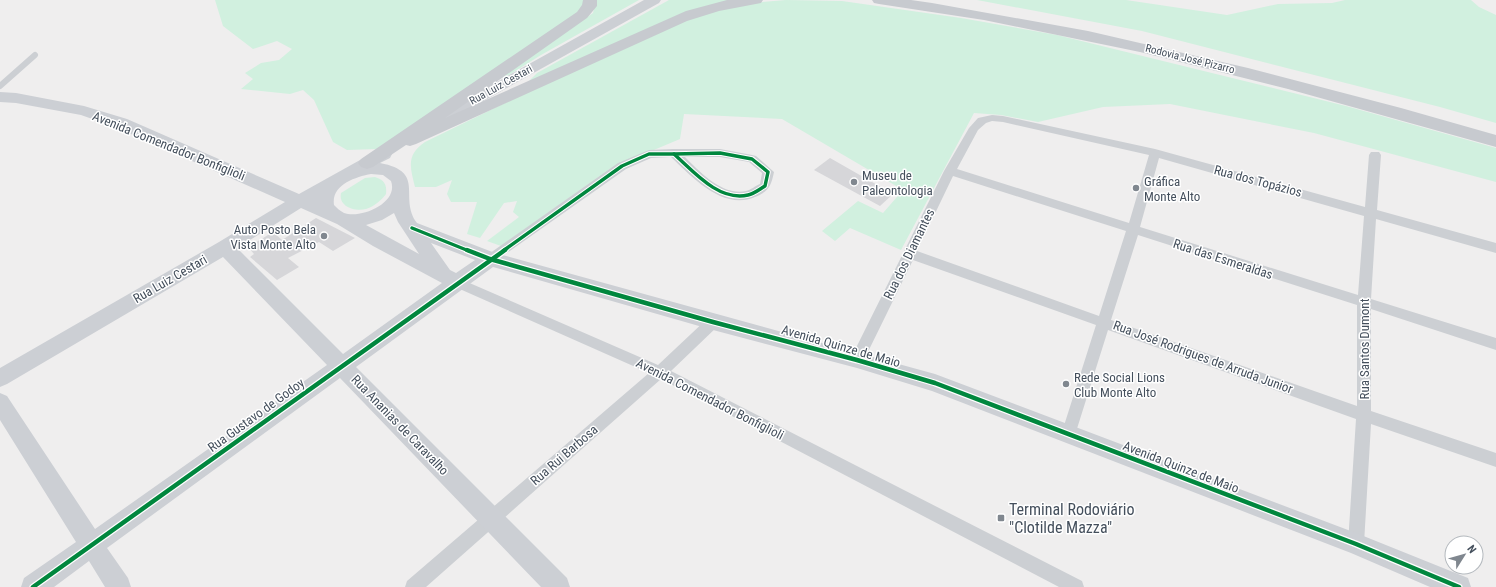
<svg xmlns="http://www.w3.org/2000/svg" width="1496" height="587" font-family="'Roboto Condensed',sans-serif">
	<rect width="100%" height="100%" fill="#efeeee"/>
	<!-- green -->
	<g fill="#d1f0df">
		<polygon points="215,0 584,0 584,6 576,15 377,149 347,150 333,142 314,100 303,90 290,94 241,89 253,79 245,73 261,63 279,60 292,49 277,41 253,49 223,26"/>
		<polygon points="596,0 639,0 541,55 509,75 494,81 593,13"/>
		<polygon points="669,0 735,0 527,83 537,73"/>
		<path d="M 786,0 L 842,1 L 961,18 L 1057,35 L 1346,106 L 1496,148 L 1496,182 L 1314,133 L 1170,104 L 1103,107 L 1038,122 L 1001,115 L 974,113 L 901,250 L 850,228 L 835,241 L 822,231 L 858,201 L 883,213 L 903,190 L 782,119 L 684,114 L 680,139 L 611,168 L 501,246 L 487,241 L 519,217 L 513,212 L 517,201 L 504,203 L 480,238 L 467,234 L 477,202 L 451,202 L 447,194 L 452,180 L 436,187 L 415,187 C 410,167 406,155 425,142 L 544,84 L 687,19 L 718,9 L 752,3 Z"/>
		<polygon points="977,0 1126,0 1227,15 1278,4 1332,3 1345,0 1471,0 1479,7 1496,15 1496,123 1440,107 1142,31"/>
		<path d="M 375,177 C 384,180 387,184 386,194 C 382,200 373,207 366,209 C 354,212 338,206 341,193 L 365,178 Z"/>
	</g>
	<!-- building -->
	<g fill="#d6d6d9">
		<polygon points="830,158 893,194 880,206 814,170"/>
		<polygon points="316,218 355,238 333,251 319,242 288,258 299,267 277,280 250,257 254,254 248,247 273,232 282,240"/>
	</g>
	<g fill="none" stroke-linecap="round" stroke-linejoin="round">
		<!-- lane -->
		<polyline stroke="#cccfd3" stroke-width="6" points="0,86 35,55"/>
		<!-- street -->
		<g fill="#cccfd3" fill-rule="evenodd">
			<path d="M 992,115 L 1003,116 L 1155,149 L 1365,207 L 1369,155 L 1371,152 L 1379,152 L 1381,155 L 1377,210 L 1496,243 L 1496,253 L 1376,219 L 1371,299 L 1496,338 L 1496,350 L 1371,309 L 1371,411 L 1496,453 L 1496,467 L 1371,424 L 1364,544 L 1362,550 L 1356,552 L 1350,550 L 1348,544 L 1356,419 L 1108,330 L 1075,435 L 1073,440 L 1068,442 L 1063,440 L 1061,435 L 1096,325 L 913,260 L 862,364 L 857,366 L 852,364 L 850,360 L 944,171 L 969,128 L 978,118 ZM 992,121 L 1003,122 L 1149,155 L 1129,223 L 957,169 L 978,130 L 986,123 ZM 1159,158 L 1364,216 L 1358,295 L 1140,227 ZM 953,176 L 1126,231 L 1099,316 L 917,251 ZM 1138,235 L 1357,305 L 1357,406 L 1111,320 Z"/>
			<path d="M 673,149 L 720,149 L 752,155 L 756,156 L 774,172 C 771,186 769,191 755,197 C 723,211 692,177 671,157 L 651,158 L 626,169 L 494,262 L 490,264 L 486,262 L 484,259 L 486,256 L 618,163 L 649,150 ZM 685,157 L 720,157 L 749,162 L 762,173 L 760,184 C 755,186 751,190 746,191 C 722,196 700,172 685,157 Z"/>
			<polygon points="458,278 658,365 708,318 713,317 718,318 720,322 718,326 671,371 1082,581 1084,587 1059,587 661,379 426,587 405,587 407,581 649,373 453,286 452,283 453,280"/>
		</g>
		<!-- secondary -->
		<g fill="#cccfd4" fill-rule="evenodd">
			<polygon points="644,0 661,0 659,3 471,108 429,136 423,137 417,136 415,132 417,128 461,102"/>
			<path d="M 0,92 L 16,93 L 84,106 L 127,119 L 299,194 L 378,150 L 384,149 L 390,150 L 392,154 L 390,158 L 380,163 C 427,172 398,197 417,223 L 495,253 L 935,374 L 1356,533 L 1468,578 L 1471,587 L 1430,587 L 1351,553 L 932,391 L 857,368 L 713,330 L 493,267 L 356,367 L 567,578 L 570,587 L 541,587 L 340,378 L 107,548 L 128,578 L 131,587 L 105,587 L 89,561 L 54,587 L 21,587 L 24,578 L 76,542 L 0,420 L 0,393 L 7,396 L 95,529 L 327,365 L 223,257 L 7,384 L 0,387 L 0,368 L 219,242 L 285,202 L 115,127 L 81,115 L 16,103 L 0,102 ZM 371,174 L 383,175 L 391,181 C 399,203 361,219 344,213 C 340,211 337,208 334,205 C 331,185 355,177 371,174 ZM 301,208 L 337,224 L 373,246 L 442,283 L 343,354 L 237,248 ZM 394,213 L 398,222 L 419,254 L 366,225 L 382,220 ZM 431,243 L 475,260 L 456,273 L 450,270 Z"/>
		</g>
		<!-- primary -->
		<g fill="#c7cacf" fill-rule="evenodd">
			<polygon points="583,0 597,0 597,6 587,18 445,118 686,11 727,0 763,0 761,3 719,11 687,21 416,144 410,146 406,145 373,167 367,169 361,167 358,163 361,159 577,12 582,5"/>
			<polygon points="872,0 911,0 932,3 1088,31 1248,68 1401,108 1496,135 1496,147 1288,89 1140,52 984,20 879,4 874,3"/>
		</g>
		<defs>
			<g id="cycleway-far1">
				<path d="M 720,153 L 752,159 L 768,172 L 765,186 C 760,189 754,194 748,195 C 719,202 693,171 674,154 Z"/>
				<polyline points="412,228 469,251"/>
				<polyline points="503,251 622,166 649,154 674,154"/>
			</g>
			<g id="cycleway">
				<polyline points="467,250 490,259 713,322 857,360 935,383 1356,544 1459,587"/>
				<polyline points="33,587 505,250"/>
			</g>
		</defs>
		<!-- cycleway-far1 casing -->
		<use href="#cycleway-far1" stroke="#fff" stroke-width="5.5"/>
		<!-- cycleway casing -->
		<use href="#cycleway" stroke="#fff" stroke-width="7"/>
		<!-- cycleway-far1 -->
		<use href="#cycleway-far1" stroke="#00873e" stroke-width="3.5"/>
		<!-- cycleway -->
		<use href="#cycleway" stroke="#00873e" stroke-width="4.5"/>
	</g>
	<!-- markers -->
	<g fill="#80878f" stroke="#fff" stroke-width="1.5">
		<circle cx="854" cy="182" r="4"/>
		<circle cx="1136" cy="188" r="4"/>
		<circle cx="324" cy="236" r="4"/>
		<circle cx="1066" cy="384" r="4"/>
		<rect x="997" y="514" width="8" height="8" rx="2"/>
	</g>
	<g text-anchor="middle" dominant-baseline="central" stroke-width="3" stroke-linejoin="round" paint-order="stroke">
		<!-- far-street labels -->
		<g font-size="11" fill="#444f5c" stroke="#fff">
			<text transform="translate(1190 59) rotate(14)">Rodovia José Pizarro</text>
			<text transform="translate(501 85) rotate(-29)">Rua Luiz Cestari</text>
		</g>
		<!-- street labels -->
		<g font-size="13" fill="#444f5c" stroke="#fff">
			<text transform="translate(169 146) rotate(22)">Avenida Comendador Bonfiglioli</text>
			<text transform="translate(1258 181) rotate(15)">Rua dos Topázios</text>
			<text transform="translate(909 254) rotate(-64)">Rua dos Diamantes</text>
			<text transform="translate(1223 259) rotate(18)">Rua das Esmeraldas</text>
			<text transform="translate(170 279) rotate(-30)">Rua Luiz Cestari</text>
			<text transform="translate(841 346) rotate(16)">Avenida Quinze de Maio</text>
			<text transform="translate(1364 349) rotate(-90)">Rua Santos Dumont</text>
			<text transform="translate(1203 357) rotate(20)">Rua José Rodrigues de Arruda Junior</text>
			<text transform="translate(710 399) rotate(27)">Avenida Comendador Bonfiglioli</text>
			<text transform="translate(256 415) rotate(-36)">Rua Gustavo de Godoy</text>
			<text transform="translate(400 425) rotate(46)">Rua Ananias de Caravalho</text>
			<text transform="translate(564 455) rotate(-41)">Rua Rui Barbosa</text>
			<text transform="translate(1181 467) rotate(21)">Avenida Quinze de Maio</text>
		</g>
		<!-- poi labels -->
		<g font-size="13" fill="#444f5c" stroke="#fff" text-anchor="start">
			<text x="862" y="175">Museu de<tspan x="862" dy="15">Paleontologia</tspan></text>
			<text x="1144" y="181">Gráfica<tspan x="1144" dy="15">Monte Alto</tspan></text>
			<text x="316" y="229" text-anchor="end">Auto Posto Bela<tspan x="316" dy="15">Vista Monte Alto</tspan></text>
			<text x="1074" y="377">Rede Social Lions<tspan x="1074" dy="15">Club Monte Alto</tspan></text>
		</g>
		<!-- near-poi labels -->
		<g font-size="16" fill="#444f5c" stroke="#fff" text-anchor="start">
			<text x="1009" y="509">Terminal Rodoviário<tspan x="1009" dy="18">"Clotilde Mazza"</tspan></text>
		</g>
	</g>
	<!-- north arrow -->
	<g transform="translate(1464 555) rotate(53)"><circle r="19" fill="#ffffff" stroke="#b4b9be"/>
	<path d="M0-3L7 15L0 10L-7 15Z" fill="#80878f"/>
	<text y="-6" font-size="11" font-weight="bold" text-anchor="middle" fill="#444f5c">N</text>
	</g>
</svg>
